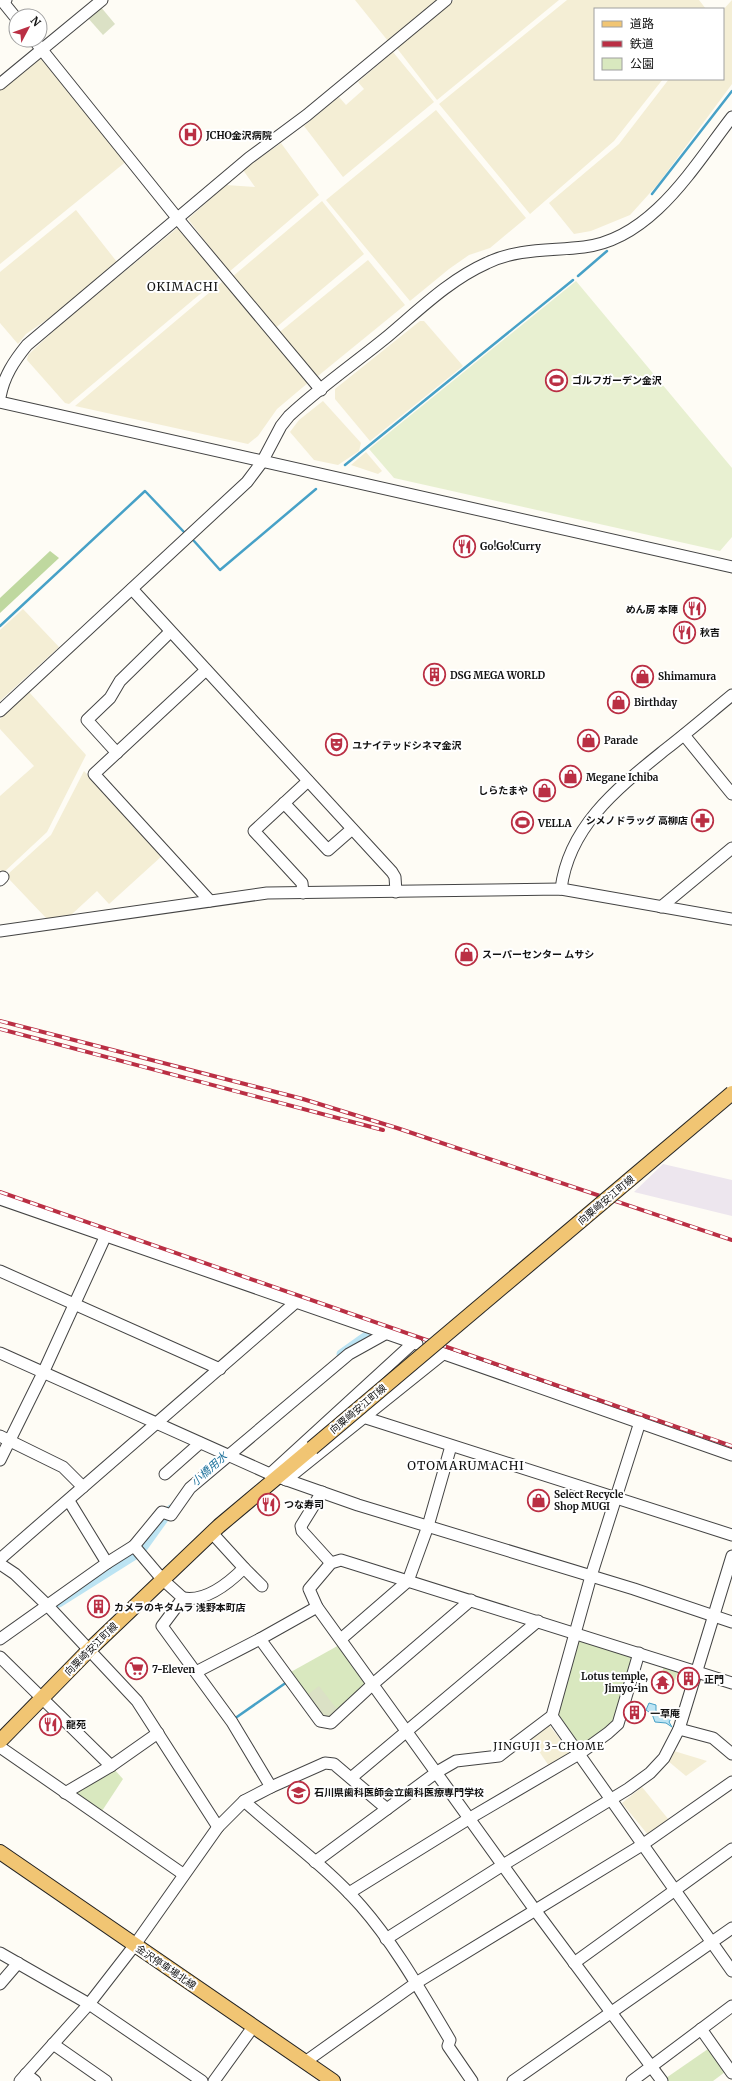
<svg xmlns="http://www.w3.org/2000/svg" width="732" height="2081" font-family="Merriweather,'Noto Sans JP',serif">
	<rect width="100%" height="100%" fill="#fefcf5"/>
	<!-- industrial -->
	<polygon fill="#ede6ee" points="663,1164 732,1180 732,1216 634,1192"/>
	<!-- farmland -->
	<g fill="#f4eed5">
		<polygon points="355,0 437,0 388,41"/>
		<polygon points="454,0 559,0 437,100 396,47"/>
		<polygon points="567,0 699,0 706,9 595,9 595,79 663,79 614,141 530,214 439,104"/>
		<polygon points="732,0 732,84 658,184 630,215 591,231 574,234 549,203 619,144 669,79 723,79 723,10"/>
		<polygon points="393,52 434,102 343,177 304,126 339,97 346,105 364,89 358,82"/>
		<polygon points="38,57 44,57 128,160 0,264 0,89"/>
		<polygon points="436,110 526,218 490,248 469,255 449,269 410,301 326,200"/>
		<polygon points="281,143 319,195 229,272 188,219 226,185 255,187 243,170"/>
		<polygon points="322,201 364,254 273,330 232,277"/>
		<polygon points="76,210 117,262 65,307 26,334 18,344 0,323 0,272"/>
		<polygon points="181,225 221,275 218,279 69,404 65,403 27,360 28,355 61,324"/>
		<polygon points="368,260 405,305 313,380 276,335"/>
		<polygon points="223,281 309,382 277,409 258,436 248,444 75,406"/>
		<polygon points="420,321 424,321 463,366 370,441 335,399 335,389"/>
		<polygon points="323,401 361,443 359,451 338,465 314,460 290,432 299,420"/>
		<polygon points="366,452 382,471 378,474 351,465"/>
		<polygon points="23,609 59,647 0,701 0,630"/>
		<polygon points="29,692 86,755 47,832 3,873 0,870 0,796 34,766 0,729 0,719"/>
		<polygon points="84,771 163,855 109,904 97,891 71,915 47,919 8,878 8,874 51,835"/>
		<polygon points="548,1724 569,1750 569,1754 549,1766 530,1738"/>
		<polygon points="674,1751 707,1761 686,1776 668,1761"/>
		<polygon points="642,1787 669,1820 649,1836 622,1803"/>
	</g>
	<!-- green -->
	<g fill="#d9e8bf">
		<polygon points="579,1634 635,1654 618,1717 611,1727 580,1745 555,1710"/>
		<polygon points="341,1644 368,1687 339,1712 306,1696 289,1673"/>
		<polygon points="664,1666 687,1674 686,1677 677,1674 673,1686 659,1684"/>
		<polygon points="113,1768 123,1779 100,1814 70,1793"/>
		<polygon points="708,2049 725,2072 713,2081 668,2081 666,2078"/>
	</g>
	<!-- forest -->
	<polygon fill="#bfd89f" points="50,551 59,558 0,613 0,598"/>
	<!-- cemetery -->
	<g fill="#dbe1c5">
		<polygon points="100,6 115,24 103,35 87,17"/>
		<polygon points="319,1686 339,1712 330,1720 322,1719 306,1696"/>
	</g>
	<!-- pitch -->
	<polygon fill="#e8f0d1" points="576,281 732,468 732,537 720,551 394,478 369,449"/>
	<!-- water -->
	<polygon fill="#bce4f3" stroke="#47a1c7" points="649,1703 656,1705 656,1711 672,1717 669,1722 672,1727 666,1723 655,1722 652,1714 646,1710"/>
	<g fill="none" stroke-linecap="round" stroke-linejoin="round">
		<!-- stream -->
		<g stroke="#47a1c7" stroke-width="2.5">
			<polyline points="652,194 732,91"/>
			<polyline points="578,276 607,251"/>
			<polyline points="345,465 573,280"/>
			<polyline points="194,541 220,570 316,489"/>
			<polyline points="0,626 145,491 184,532"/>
			<polyline points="234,1719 287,1682"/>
		</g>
		<!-- canal -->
		<g stroke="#bce4f3" stroke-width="9">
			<polyline points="341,1354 369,1334"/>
			<polyline points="59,1603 140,1552 171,1509"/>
		</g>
		<defs>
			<g id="minor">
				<polyline points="6,0 3,2 16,18"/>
				<polyline points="34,40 178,219 321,390"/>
				<polyline points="0,84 102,0"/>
				<path d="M 0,397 C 4,376 14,361 27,345 L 249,158 L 307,115 L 446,0"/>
				<polyline points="0,402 732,567"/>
				<polyline points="132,589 392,872 395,877 396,892"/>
				<polyline points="206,670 94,774 210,901"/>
				<path d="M 0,711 L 247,482 L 262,462 L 281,426 L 289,416 C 320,387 355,363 388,336 C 419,310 449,280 487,263 C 518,248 551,251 584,247 C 652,239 694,166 732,117"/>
				<polyline points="684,735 732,794"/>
				<polyline points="117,753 87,720 110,698 120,681 170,632"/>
				<polyline points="284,803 328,850 352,829"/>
				<polyline points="0,880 3,877"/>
				<path d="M 561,889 C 569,825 619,787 666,749 C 688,732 710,713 732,695"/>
				<polyline points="303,893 302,883 254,831 308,781"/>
				<polyline points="661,907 732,848"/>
				<polyline points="0,931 267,893 561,889 732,919"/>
				<polyline points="0,1199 417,1344"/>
				<polyline points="0,1271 220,1369"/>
				<polyline points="436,1351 732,1455"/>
				<polyline points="0,1353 270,1474 358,1505 634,1589 732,1622"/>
				<polyline points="363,1417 732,1535"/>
				<polyline points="0,1436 63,1467 83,1487"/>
				<polyline points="0,1460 43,1373 106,1235"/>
				<polyline points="165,1474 200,1443"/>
				<polyline points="270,1474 413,1343"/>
				<polyline points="286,1480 443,1354"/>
				<polyline points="322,1492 301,1526 302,1531 331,1563"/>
				<polyline points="69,1501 107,1563"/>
				<polyline points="0,1559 296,1302"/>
				<polyline points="0,1564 15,1574 48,1606 137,1701 218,1827"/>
				<polyline points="244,1568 262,1586"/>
				<path d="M 183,1598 C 206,1602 229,1583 244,1568 L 212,1533"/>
				<polyline points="0,1639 107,1563 134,1546 162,1512 171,1515 190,1488 349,1354 385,1334"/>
				<polyline points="260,1639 320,1721 331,1723 373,1684 471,1600"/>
				<polyline points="341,1639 408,1581 428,1526 451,1446"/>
				<polyline points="0,1657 111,1766 65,1793"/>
				<polyline points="196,1672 260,1639 317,1607"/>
				<polyline points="552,1716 732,1971"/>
				<polyline points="679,1729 713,1738 732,1754"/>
				<polyline points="0,1747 183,1874"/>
				<polyline points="111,1766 158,1733"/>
				<polyline points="351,1778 538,1621"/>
				<polyline points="271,1787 325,1763 334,1764 387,1809"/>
				<path d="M 244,1801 C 282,1835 328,1868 361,1906 C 396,1946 423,1995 450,2040 L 448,2046 L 472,2081"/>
				<polyline points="315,1862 437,1772 456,1761 499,1756 552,1716 591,1576 640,1422"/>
				<polyline points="349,1893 470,1818 579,1754 608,1733 618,1724 639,1653"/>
				<polyline points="386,1939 503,1865 628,1789 650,1773 664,1758 679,1729 732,1556"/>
				<polyline points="0,1953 89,2004 202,2081"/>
				<polyline points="574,1963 732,1849"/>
				<polyline points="0,1984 18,1963"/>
				<polyline points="701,2029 732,2073"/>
				<polyline points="53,2044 106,2081"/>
				<polyline points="305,2062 416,1983 642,1845 732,1782"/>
				<polyline points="26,2074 35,2081"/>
				<polyline points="20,2081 89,2004 134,1946 218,1827 244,1801 271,1787 232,1722 162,1626 183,1598 162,1579 134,1546"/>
				<polyline points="214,2081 253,2027"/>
				<polyline points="513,2081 732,1928"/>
				<polyline points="632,2081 732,2006"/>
				<polyline points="662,2081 535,1910 317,1607 309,1589 331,1563 341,1560 732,1683"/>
			</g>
			<g id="major">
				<polyline points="0,1741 89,1650 219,1526 312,1448"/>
				<polyline points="0,1852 333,2081"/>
			</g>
		</defs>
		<!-- minor casing -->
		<use href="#minor" stroke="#444" stroke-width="13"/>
		<!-- major casing -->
		<use href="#major" stroke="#222" stroke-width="16"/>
		<!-- minor -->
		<use href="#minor" stroke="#fff" stroke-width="11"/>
		<!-- major -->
		<use href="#major" stroke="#f1c573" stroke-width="14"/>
		<defs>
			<g id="rail">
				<polyline points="0,1021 303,1099 397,1128 732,1240"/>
				<polyline points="0,1029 383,1130"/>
				<polyline points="0,1192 732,1446"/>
			</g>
		</defs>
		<!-- rail casing -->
		<use href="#rail" stroke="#ba2f44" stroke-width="4"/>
		<!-- rail -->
		<use href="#rail" stroke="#fff" stroke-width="2.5" stroke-dasharray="8" stroke-linecap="butt"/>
		<defs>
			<polyline id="major-bridge" points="312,1448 732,1093"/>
		</defs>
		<!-- major-bridge casing -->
		<use href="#major-bridge" stroke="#222" stroke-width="16" stroke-linecap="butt"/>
		<!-- major-bridge -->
		<use href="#major-bridge" stroke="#f1c573" stroke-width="14"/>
	</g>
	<!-- icons -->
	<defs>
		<symbol id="hospital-ring" viewBox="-11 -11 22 22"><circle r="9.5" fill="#fff" stroke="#ba2f44" stroke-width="1.5"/><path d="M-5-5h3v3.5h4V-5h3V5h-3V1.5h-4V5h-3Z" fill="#ba2f44"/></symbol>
		<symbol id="stadium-ring" viewBox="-11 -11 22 22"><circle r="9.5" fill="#fff" stroke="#ba2f44" stroke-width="1.5"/><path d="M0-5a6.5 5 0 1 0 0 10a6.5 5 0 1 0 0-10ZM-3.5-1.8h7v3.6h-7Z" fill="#ba2f44"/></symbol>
		<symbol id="restaurant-ring" viewBox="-11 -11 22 22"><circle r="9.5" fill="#fff" stroke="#ba2f44" stroke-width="1.5"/><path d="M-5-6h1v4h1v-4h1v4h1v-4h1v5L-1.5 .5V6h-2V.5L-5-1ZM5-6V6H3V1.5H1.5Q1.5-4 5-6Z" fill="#ba2f44"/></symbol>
		<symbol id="building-ring" viewBox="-11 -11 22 22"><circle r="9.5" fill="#fff" stroke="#ba2f44" stroke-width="1.5"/><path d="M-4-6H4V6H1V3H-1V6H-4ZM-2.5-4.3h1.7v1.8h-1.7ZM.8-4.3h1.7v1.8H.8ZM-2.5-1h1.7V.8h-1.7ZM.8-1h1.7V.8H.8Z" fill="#ba2f44"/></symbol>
		<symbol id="shop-ring" viewBox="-11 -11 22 22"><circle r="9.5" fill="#fff" stroke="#ba2f44" stroke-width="1.5"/><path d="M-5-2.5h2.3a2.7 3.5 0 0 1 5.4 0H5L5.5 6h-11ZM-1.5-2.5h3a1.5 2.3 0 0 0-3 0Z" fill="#ba2f44"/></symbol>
		<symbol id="theatre-ring" viewBox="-11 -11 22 22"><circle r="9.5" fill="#fff" stroke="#ba2f44" stroke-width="1.5"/><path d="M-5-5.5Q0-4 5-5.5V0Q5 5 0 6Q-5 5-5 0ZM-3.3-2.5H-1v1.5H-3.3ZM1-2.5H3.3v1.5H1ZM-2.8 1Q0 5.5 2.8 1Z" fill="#ba2f44"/></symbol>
		<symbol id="pharmacy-ring" viewBox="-11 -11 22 22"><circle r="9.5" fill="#fff" stroke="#ba2f44" stroke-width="1.5"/><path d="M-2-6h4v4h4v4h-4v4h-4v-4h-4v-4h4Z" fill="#ba2f44"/></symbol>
		<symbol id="supermarket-ring" viewBox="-11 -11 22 22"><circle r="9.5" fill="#fff" stroke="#ba2f44" stroke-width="1.5"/><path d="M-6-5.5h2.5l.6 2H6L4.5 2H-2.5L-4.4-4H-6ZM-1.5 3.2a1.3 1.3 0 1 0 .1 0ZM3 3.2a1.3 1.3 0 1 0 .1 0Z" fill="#ba2f44"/></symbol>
		<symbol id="temple-ring" viewBox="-11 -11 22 22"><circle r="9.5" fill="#fff" stroke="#ba2f44" stroke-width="1.5"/><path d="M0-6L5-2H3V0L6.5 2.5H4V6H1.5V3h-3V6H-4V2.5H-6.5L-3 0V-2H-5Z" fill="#ba2f44"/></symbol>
		<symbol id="school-ring" viewBox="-11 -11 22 22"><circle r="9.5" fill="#fff" stroke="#ba2f44" stroke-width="1.5"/><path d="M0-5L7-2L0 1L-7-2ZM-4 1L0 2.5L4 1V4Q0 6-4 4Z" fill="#ba2f44"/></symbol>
	</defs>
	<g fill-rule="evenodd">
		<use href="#hospital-ring" x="178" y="122" width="25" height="25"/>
		<use href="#stadium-ring" x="544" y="368" width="25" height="25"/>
		<use href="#restaurant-ring" x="452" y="534" width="25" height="25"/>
		<use href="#restaurant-ring" x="682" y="596" width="25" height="25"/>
		<use href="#restaurant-ring" x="672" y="620" width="25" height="25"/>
		<use href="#building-ring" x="422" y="662" width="25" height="25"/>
		<use href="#shop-ring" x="630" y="664" width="25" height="25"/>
		<use href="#shop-ring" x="606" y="690" width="25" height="25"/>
		<use href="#shop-ring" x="576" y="728" width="25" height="25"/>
		<use href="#theatre-ring" x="324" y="732" width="25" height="25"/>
		<use href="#shop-ring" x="558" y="764" width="25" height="25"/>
		<use href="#shop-ring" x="532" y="778" width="25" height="25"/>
		<use href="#pharmacy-ring" x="690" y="808" width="25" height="25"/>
		<use href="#stadium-ring" x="510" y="810" width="25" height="25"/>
		<use href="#shop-ring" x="454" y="942" width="25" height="25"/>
		<use href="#shop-ring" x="526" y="1488" width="25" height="25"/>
		<use href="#restaurant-ring" x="256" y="1492" width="25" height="25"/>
		<use href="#building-ring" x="86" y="1594" width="25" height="25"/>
		<use href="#supermarket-ring" x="124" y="1656" width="25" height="25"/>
		<use href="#building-ring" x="676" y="1666" width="25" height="25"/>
		<use href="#temple-ring" x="650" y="1670" width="25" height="25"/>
		<use href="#building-ring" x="622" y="1700" width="25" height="25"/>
		<use href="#restaurant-ring" x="38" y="1712" width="25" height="25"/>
		<use href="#school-ring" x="286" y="1780" width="25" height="25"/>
	</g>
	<g text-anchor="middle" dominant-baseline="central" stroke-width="4" stroke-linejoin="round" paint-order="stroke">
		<!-- poi labels -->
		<g font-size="10" font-weight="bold" fill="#111" stroke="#fff" text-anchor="start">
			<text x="206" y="135">JCHO金沢病院</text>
			<text x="572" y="380">ゴルフガーデン金沢</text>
			<text x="480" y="546">Go!Go!Curry</text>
			<text x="678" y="609" text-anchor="end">めん房 本陣</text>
			<text x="700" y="632">秋吉</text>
			<text x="450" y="675">DSG MEGA WORLD</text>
			<text x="658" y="676">Shimamura</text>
			<text x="634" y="702">Birthday</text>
			<text x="604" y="740">Parade</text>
			<text x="352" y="745">ユナイテッドシネマ金沢</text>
			<text x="586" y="777">Megane Ichiba</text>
			<text x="528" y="790" text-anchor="end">しらたまや</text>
			<text x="688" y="820" text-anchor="end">シメノドラッグ 高柳店</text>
			<text x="538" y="823">VELLA</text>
			<text x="482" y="954">スーパーセンター ムサシ</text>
			<text x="554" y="1494">Select Recycle<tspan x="554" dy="12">Shop MUGI</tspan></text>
			<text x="284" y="1504">つな寿司</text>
			<text x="114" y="1607">カメラのキタムラ 浅野本町店</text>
			<text x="152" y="1669">7-Eleven</text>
			<text x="648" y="1676" text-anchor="end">Lotus temple,<tspan x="648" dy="12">Jimyo-in</tspan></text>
			<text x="704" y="1679">正門</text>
			<text x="650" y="1713">一草庵</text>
			<text x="66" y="1724">龍苑</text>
			<text x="314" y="1792">石川県歯科医師会立歯科医療専門学校</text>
		</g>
		<!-- street labels -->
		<g font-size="10" fill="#111" stroke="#fff">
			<text transform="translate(606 1200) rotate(-40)">向粟崎安江町線</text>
			<text transform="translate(358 1409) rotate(-40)">向粟崎安江町線</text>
			<text transform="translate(91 1649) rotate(-45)">向粟崎安江町線</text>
			<text transform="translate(166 1967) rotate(34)">金沢停車場北線</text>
		</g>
		<!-- water labels -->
		<g font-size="11" font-style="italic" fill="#1f739d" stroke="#fff">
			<text transform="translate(209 1469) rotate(-42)">小橋用水</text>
		</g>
		<!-- neighbourhood labels -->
		<g font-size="11" letter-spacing="1" fill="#111" stroke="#fff">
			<text x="549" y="1746">JINGUJI 3-CHOME</text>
		</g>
		<!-- quarter labels -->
		<g font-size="12" letter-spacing="1" fill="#111" stroke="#fff">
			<text x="183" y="286">OKIMACHI</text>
			<text x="466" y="1465">OTOMARUMACHI</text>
		</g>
	</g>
	<!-- legend -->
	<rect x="594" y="8" width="130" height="72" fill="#ffffff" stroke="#a0a0a0"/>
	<rect x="602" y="21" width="20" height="6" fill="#f1c573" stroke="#a0a0a0"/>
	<text x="630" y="28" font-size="12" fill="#111111">道路</text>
	<rect x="602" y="41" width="20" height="6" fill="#ba2f44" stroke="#a0a0a0"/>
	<text x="630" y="48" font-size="12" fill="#111111">鉄道</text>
	<rect x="602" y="58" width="20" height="12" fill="#d9e8bf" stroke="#a0a0a0"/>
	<text x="630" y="68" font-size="12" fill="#111111">公園</text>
	<!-- north arrow -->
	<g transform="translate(28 28) rotate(49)"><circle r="19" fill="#ffffff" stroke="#a0a0a0"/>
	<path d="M0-3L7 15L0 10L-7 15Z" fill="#ba2f44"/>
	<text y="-6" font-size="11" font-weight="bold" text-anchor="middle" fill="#111111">N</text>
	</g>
</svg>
